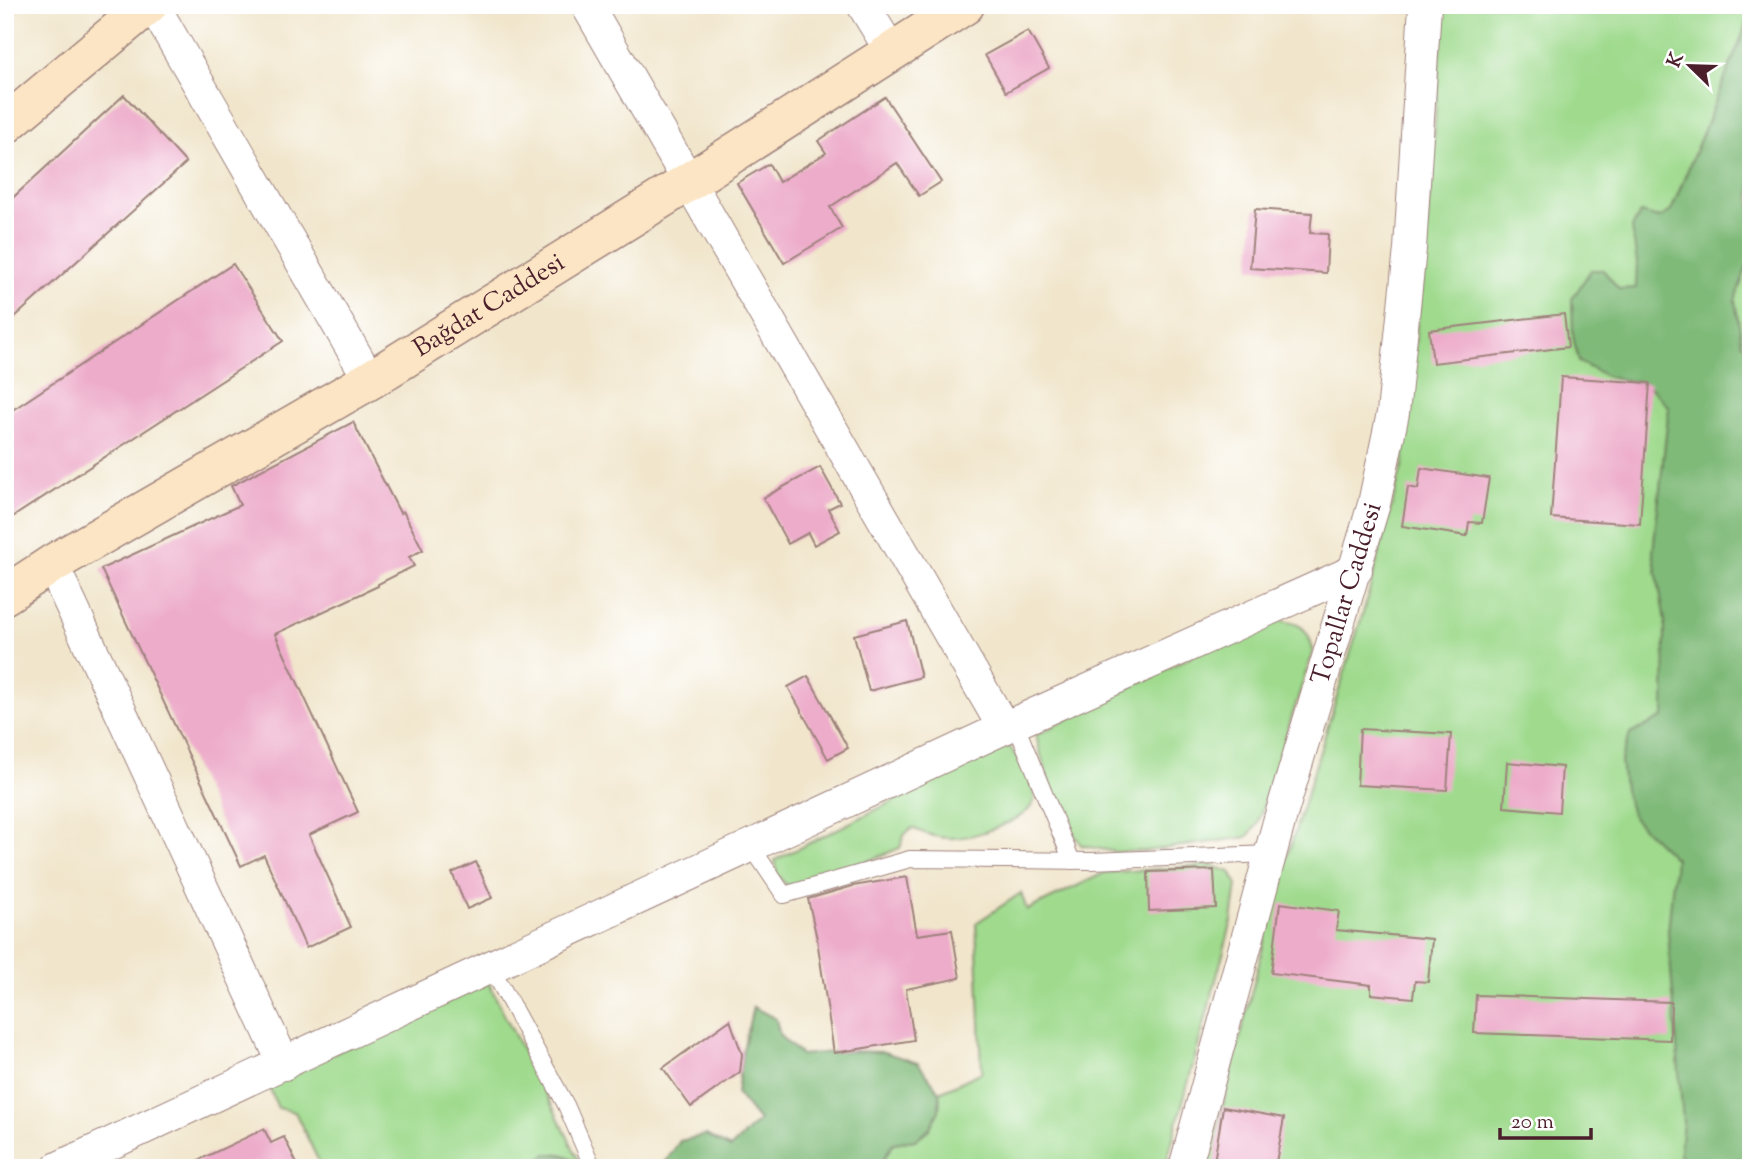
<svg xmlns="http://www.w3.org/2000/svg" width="1756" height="1173" font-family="'Sorts Mill Goudy',serif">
	<rect width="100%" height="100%" fill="#fff"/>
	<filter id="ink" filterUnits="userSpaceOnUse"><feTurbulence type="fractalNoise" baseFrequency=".0143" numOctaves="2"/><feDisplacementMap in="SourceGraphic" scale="14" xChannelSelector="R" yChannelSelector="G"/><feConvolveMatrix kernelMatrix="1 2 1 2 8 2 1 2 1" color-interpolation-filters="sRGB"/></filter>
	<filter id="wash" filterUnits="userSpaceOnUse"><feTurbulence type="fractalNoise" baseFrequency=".00686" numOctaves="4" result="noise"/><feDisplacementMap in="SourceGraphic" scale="28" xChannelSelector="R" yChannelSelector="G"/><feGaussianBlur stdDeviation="1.57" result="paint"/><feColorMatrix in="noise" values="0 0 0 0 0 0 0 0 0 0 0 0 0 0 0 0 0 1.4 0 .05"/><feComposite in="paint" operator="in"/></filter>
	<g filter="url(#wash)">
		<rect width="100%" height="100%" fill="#f1e6cc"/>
		<!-- green -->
		<g fill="#9fda8d" stroke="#747c5c" stroke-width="2">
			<polygon points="1442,5 1751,5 1751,1168 1207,1168 1280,880 1366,603 1403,463 1432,174"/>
			<path d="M 1273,620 C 1298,623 1308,624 1313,651 L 1257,825 L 1247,837 L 1146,851 L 1115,852 L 1081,845 C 1058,812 1045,774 1036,735 L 1257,623 Z"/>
			<path d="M 1009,746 C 1018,758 1037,786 1034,800 C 1030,820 973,838 954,838 C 940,839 925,834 912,828 L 904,835 L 900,848 L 806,886 L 786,885 L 777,874 L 775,860 L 1002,747 Z"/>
			<polygon points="1209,865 1231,872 1237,885 1232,921 1165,1168 879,1168 893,1143 915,1140 939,1111 940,1092 982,1072 976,923 1021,893 1027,910 1104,873"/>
			<path d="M 489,983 C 517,1046 555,1104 582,1168 C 562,1145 548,1153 527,1168 L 322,1168 L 295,1112 L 278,1108 L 267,1083 Z"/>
		</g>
		<!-- forest -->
		<g fill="#7fba78" stroke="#646c52" stroke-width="2">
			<polygon points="1751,5 1751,255 1735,300 1742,343 1751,348 1751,1168 1678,1168 1683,1123 1668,932 1675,859 1634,819 1624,790 1621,760 1630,734 1664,717 1665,621 1653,552 1669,407 1647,384 1608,377 1579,362 1573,337 1572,299 1591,270 1603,270 1619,289 1636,288 1637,262 1632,228 1640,213 1659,218 1671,211 1743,34"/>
			<polygon points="753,1007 776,1019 780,1036 801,1055 843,1051 884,1052 918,1063 940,1092 939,1111 929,1129 915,1140 893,1143 879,1168 661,1168 680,1141 706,1135 730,1148 759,1121 737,1094 742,1054"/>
			<path d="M 546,1154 C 559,1154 574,1154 580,1168 L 527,1168 Z"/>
		</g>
		<g id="blocks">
			<!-- building -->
			<g fill="#edacca">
				<polygon points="1028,31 1049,68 1006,92 985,55"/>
				<polygon points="124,95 186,163 5,326 5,205"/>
				<polygon points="885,97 941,182 919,196 897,163 830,207 842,228 784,263 737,183 769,164 779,182 826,153 818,141"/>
				<polygon points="1255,209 1312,213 1310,233 1328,234 1326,273 1250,268"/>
				<polygon points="233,264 283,341 5,522 5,415"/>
				<polygon points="1564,314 1568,347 1433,363 1429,330"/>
				<polygon points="1561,377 1650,383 1640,524 1551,518"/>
				<polygon points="353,422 400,513 403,511 423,550 409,557 414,566 378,584 378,586 275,634 358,812 309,835 351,927 306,948 264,855 241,866 101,569 240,505 231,486"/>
				<polygon points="820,467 840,503 828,509 840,531 814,545 808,533 788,544 763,498"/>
				<polygon points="1421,468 1489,478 1482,523 1469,522 1467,536 1402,526 1408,487 1418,489"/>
				<polygon points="907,621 921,677 869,691 854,635"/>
				<polygon points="808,676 848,748 828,759 788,687"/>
				<polygon points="1360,729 1451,734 1447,790 1357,785"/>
				<polygon points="1507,762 1562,767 1559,812 1504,807"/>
				<polygon points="476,862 492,898 467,909 452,873"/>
				<polygon points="1214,870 1216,908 1149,911 1148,872"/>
				<polygon points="907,877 917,935 952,930 960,978 906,989 914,1040 834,1053 817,939 808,899 853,886"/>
				<polygon points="1280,903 1339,911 1336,930 1432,939 1428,982 1415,981 1413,998 1371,994 1371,985 1271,973"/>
				<polygon points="1476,995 1671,1002 1670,1040 1474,1033"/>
				<polygon points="730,1020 742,1054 740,1072 691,1107 663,1068"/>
				<polygon points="1223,1107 1284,1118 1275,1168 1213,1168"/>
				<polygon points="264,1129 271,1143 284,1137 299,1168 182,1168"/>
			</g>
		</g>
	</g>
	<g filter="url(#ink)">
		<use href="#blocks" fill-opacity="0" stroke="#9e827c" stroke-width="2"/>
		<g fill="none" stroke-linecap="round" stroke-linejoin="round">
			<defs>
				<g id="lane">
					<polyline points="1015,723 1072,861"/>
					<polyline points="751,846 784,895 910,859 1091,861 1270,854"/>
					<polyline points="491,967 566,1105 593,1168"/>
				</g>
				<g id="street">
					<polyline points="153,5 370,380"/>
					<polyline points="587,5 1004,728"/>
					<polyline points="863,5 891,51"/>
					<polyline points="52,564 284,1064"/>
					<polyline points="58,1168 1004,728 1356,570"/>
					<path id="s1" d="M 1185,1168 L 1279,822 L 1374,504 L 1393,413 L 1410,249 L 1425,5"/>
				</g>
				<g id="secondary">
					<polyline points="5,125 148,5"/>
					<path id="s2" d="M 5,595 L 52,564 L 370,380 L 690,181 L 965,5"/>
				</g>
			</defs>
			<!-- lane casing -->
			<use href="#lane" stroke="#9e827c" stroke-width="18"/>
			<!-- street casing -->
			<use href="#street" stroke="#9e827c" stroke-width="34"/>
			<!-- secondary casing -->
			<use href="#secondary" stroke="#9e827c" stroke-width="41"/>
			<!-- lane -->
			<use href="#lane" stroke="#fff" stroke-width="16"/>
			<!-- street -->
			<use href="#street" stroke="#fff" stroke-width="32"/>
			<!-- secondary -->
			<use href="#secondary" stroke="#fce5c4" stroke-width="38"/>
		</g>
	</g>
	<g text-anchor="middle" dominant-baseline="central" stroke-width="7" stroke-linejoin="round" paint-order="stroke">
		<!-- street labels -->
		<g font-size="26" fill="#4a1f2b" stroke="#fff">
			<text stroke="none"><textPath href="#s2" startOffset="564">Bağdat Caddesi</textPath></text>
			<text stroke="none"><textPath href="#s1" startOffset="597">Topallar Caddesi</textPath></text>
		</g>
	</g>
	<!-- margin -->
	<rect width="1756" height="1173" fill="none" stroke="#fff" stroke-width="28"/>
	<!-- north arrow -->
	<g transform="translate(1690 66) rotate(293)" stroke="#ffffff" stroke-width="5" paint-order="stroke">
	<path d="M0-5L12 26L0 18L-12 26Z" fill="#4a1f2b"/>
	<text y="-10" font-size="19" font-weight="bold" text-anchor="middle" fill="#4a1f2b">K</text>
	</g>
	<!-- scale -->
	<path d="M1500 1128v10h91v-10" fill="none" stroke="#4a1f2b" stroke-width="3.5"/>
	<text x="1511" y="1128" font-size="21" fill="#4a1f2b" stroke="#ffffff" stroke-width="5" paint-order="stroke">20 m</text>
</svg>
